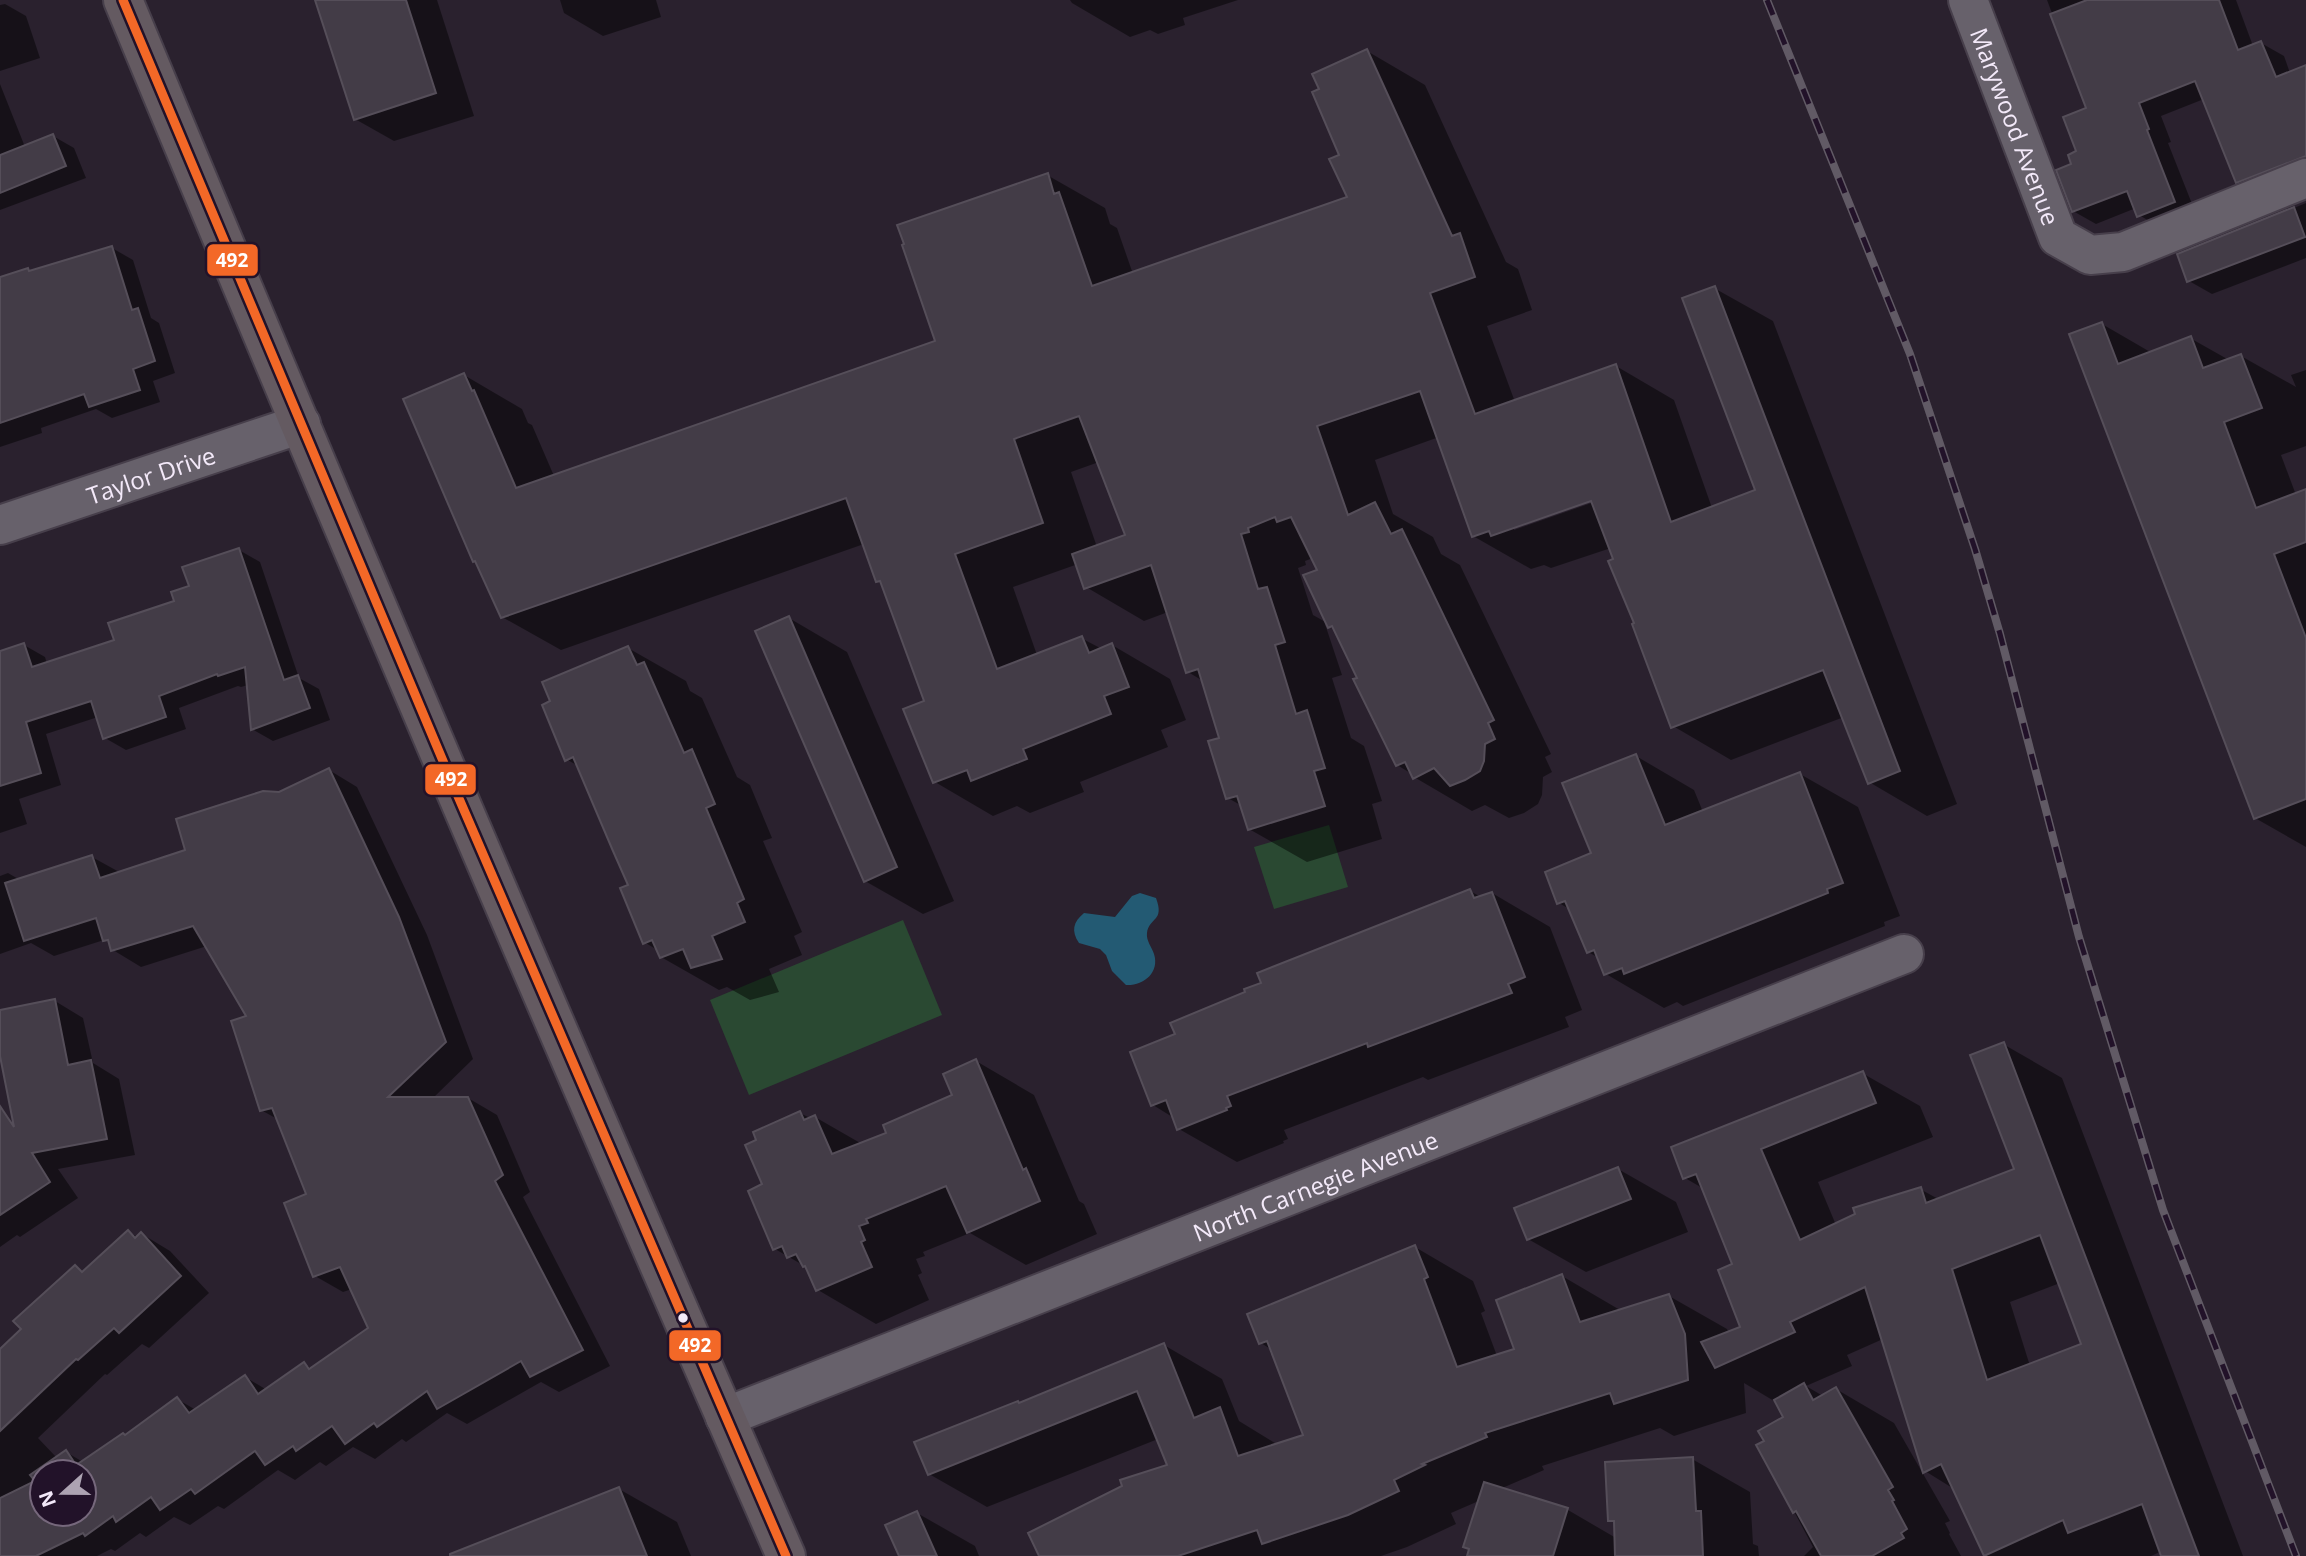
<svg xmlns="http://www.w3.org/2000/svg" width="2306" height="1556" font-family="'Open Sans',sans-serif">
	<rect width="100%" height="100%" fill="#2a212e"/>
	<!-- green -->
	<g fill="#2a4932">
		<polygon points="1329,825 1348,887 1274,909 1254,847"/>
		<polygon points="903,920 942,1015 749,1095 710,1000"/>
	</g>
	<!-- water -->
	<path fill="#235a73" d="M 1140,893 L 1156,898 C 1165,922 1149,917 1147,933 C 1146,941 1152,947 1154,954 C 1160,973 1143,986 1126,985 L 1112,971 L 1106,955 L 1100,949 L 1079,943 C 1071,931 1073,922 1084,913 L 1115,917 L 1132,896 Z"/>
	<!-- shadow -->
	<g fill="#0007" fill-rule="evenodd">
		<polygon points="317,0 437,0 474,116 394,141 355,119"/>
		<polygon points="560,0 656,0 661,17 603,36 564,13"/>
		<polygon points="1070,0 1238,0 1183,18 1185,25 1158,34 1150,30 1130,37 1072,3"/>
		<polygon points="2047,0 2236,0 2253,46 2261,43 2284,56 2290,73 2306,67 2306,176 2260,195 2237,182 2204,99 2161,116 2171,142 2168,143 2196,214 2161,228 2139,215 2136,208 2096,224 2073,211 2073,165 2088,109"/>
		<polygon points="5,4 26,16 40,58 0,71 0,5"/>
		<path d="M 1367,51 L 1425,85 L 1506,262 L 1518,269 L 1532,310 L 1487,326 L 1515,402 L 1616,366 L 1674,400 L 1712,508 L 1757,491 L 1714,288 L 1773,321 L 1957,804 L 1927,816 L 1869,782 L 1844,717 L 1731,760 L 1673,726 L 1611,548 L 1551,568 L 1544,565 L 1531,569 L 1473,536 L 1439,437 L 1375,460 L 1393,514 L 1433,537 L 1441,554 L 1460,565 L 1551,754 L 1545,757 L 1552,772 L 1543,777 L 1542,795 L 1538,804 L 1524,813 L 1509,818 L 1485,805 L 1472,811 L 1414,777 L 1412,774 L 1397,765 L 1336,630 L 1325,624 L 1342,675 L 1332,678 L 1351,738 L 1364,746 L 1382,801 L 1372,804 L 1382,839 L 1307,862 L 1249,829 L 1242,806 L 1228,798 L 1221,739 L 1203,681 L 1188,672 L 1168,612 L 1144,621 L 1086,587 L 1078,564 L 1013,587 L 1037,655 L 1081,638 L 1102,649 L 1112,645 L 1170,679 L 1186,720 L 1161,730 L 1168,747 L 1080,782 L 1084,792 L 1030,813 L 1017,806 L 993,816 L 935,782 L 926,702 L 883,583 L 878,581 L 864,544 L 561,650 L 502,617 L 479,564 L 474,561 L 464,375 L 522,409 L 528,423 L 532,425 L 554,476 L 937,342 L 1047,175 L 1105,208 L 1110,224 L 1117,228 L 1133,274 L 1349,198 L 1341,156 ZM 1099,462 L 1128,536 L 1097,547 L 1071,472 ZM 1599,497 L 1600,500 L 1514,530 L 1514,526 ZM 1313,558 L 1319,571 L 1329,624 L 1313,615 L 1298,568 L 1306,565 L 1305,561 Z"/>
		<polygon points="0,84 25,147 53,136 74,148 86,178 0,210"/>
		<polygon points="2306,203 2306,258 2212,294 2189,281 2179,255"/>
		<polygon points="112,248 133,260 151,318 159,323 175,373 153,381 160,402 112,418 96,409 41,428 42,433 0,447 0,279"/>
		<polygon points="2102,324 2152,353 2190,338 2229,360 2241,356 2296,387 2291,375 2306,370 2306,446 2281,455 2296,495 2306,491 2306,847 2255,818"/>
		<polygon points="239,550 260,562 299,678 319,689 330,720 273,741 252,729 248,685 241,687 238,686 179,708 186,729 126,750 105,738 98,717 46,734 61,785 19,799 27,824 0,833 0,652 24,645 45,657 47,664 116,641 177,602 191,587"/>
		<polygon points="789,618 847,652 954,901 923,914 865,881"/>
		<polygon points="628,648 686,681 690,691 702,698 737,777 750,785 772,838 763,841 802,932 794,936 802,955 769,969 779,992 750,1000 727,987 719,990 661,957 659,951 644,942 630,886 580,767 566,759"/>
		<polygon points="1636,756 1694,790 1703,812 1800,774 1858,807 1900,916 1884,922 1885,926 1683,1006 1677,1002 1664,1008 1606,974 1599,958 1588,952 1571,910 1559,903 1593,854"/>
		<path d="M 329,770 L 357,787 L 427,935 L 473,1059 L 432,1099 L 468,1098 L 497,1115 L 530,1192 L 523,1197 L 610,1366 L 559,1392 L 541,1382 L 467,1424 L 447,1413 L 406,1442 L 402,1439 L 375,1459 L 353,1447 L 326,1466 L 320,1462 L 295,1480 L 278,1470 L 224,1509 L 218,1506 L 190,1525 L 174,1517 L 146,1537 L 140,1533 L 115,1551 L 111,1549 L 97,1556 L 0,1556 L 0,1352 L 23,1329 L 75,1267 L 84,1272 L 128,1232 L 138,1237 L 142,1234 L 170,1251 L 209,1293 L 149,1348 L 142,1344 L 107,1375 L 105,1374 L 38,1438 L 57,1458 L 66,1452 L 83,1462 L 126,1436 L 177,1399 L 196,1410 L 245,1377 L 267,1390 L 304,1364 L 313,1369 L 370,1329 L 352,1289 L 343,1292 L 315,1276 L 308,1195 L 279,1120 L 261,1110 L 248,1017 L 207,946 L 141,967 L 113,950 L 111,943 L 104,940 L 54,956 L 31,943 L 0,954 L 0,876 L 8,873 L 20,880 L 92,857 L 121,873 L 188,851 L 279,794 ZM 42,1472 L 84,1472 L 84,1514 L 42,1514 Z"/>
		<polygon points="1470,891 1481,897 1492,893 1550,927 1582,1010 1565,1017 1569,1027 1428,1080 1423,1077 1284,1130 1288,1139 1283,1141 1284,1143 1237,1162 1179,1129 1174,1118 1153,1105 1177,1035 1248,993"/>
		<polygon points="55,1001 83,1018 93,1063 119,1079 135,1155 58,1169 78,1198 20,1237 17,1235 0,1247 0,1150 18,1138 0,1047 0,1012"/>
		<path d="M 2003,1044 L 2062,1078 L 2243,1556 L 2163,1556 L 2160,1552 L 2151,1556 L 1985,1556 L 1954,1489 L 1925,1471 L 1883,1339 L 1847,1355 L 1852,1366 L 1806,1386 L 1823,1396 L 1836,1389 L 1894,1423 L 1950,1521 L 1945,1523 L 1950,1533 L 1949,1534 L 1961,1556 L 1804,1556 L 1813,1547 L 1759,1446 L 1766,1442 L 1785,1417 L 1774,1401 L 1744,1383 L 1746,1413 L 1674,1436 L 1660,1428 L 1542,1466 L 1544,1470 L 1500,1489 L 1568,1510 L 1616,1538 L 1692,1459 L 1750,1492 L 1753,1544 L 1758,1546 L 1759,1556 L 1469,1556 L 1481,1500 L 1451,1513 L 1456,1524 L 1407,1547 L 1381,1556 L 1041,1556 L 1169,1466 L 1158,1439 L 987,1507 L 929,1474 L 1020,1404 L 1164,1345 L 1222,1379 L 1239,1421 L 1278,1445 L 1305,1436 L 1272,1350 L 1261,1343 L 1415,1247 L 1473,1281 L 1485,1311 L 1481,1313 L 1497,1356 L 1516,1350 L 1562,1276 L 1620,1310 L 1669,1296 L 1727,1329 L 1729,1333 L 1742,1328 L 1734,1264 L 1704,1189 L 1685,1178 L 1862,1073 L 1920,1106 L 1933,1137 L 1818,1182 L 1836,1225 L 1920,1189 L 1940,1200 L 2017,1170 ZM 2060,1283 L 2083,1345 L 2030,1366 L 2010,1302 Z"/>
		<polygon points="976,1061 1034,1095 1079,1201 1084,1204 1097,1234 1026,1265 970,1233 923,1252 925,1256 916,1259 922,1273 918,1275 929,1300 876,1324 818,1290 808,1268 775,1249 764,1185 800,1113 810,1118 815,1117 862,1144 889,1134 954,1096"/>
		<polygon points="1618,1169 1676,1202 1688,1232 1586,1272 1528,1239"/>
		<polygon points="619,1489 677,1522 691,1556 479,1556"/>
		<polygon points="917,1513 975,1546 979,1556 900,1556"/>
	</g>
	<!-- building -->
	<g fill="#433c47" stroke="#554e59" stroke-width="2" fill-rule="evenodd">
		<polygon points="315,0 406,0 436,93 354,120"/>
		<polygon points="2087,0 2219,0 2238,50 2261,41 2276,77 2306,65 2306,156 2236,183 2195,81 2139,103 2149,129 2147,130 2175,202 2137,217 2127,191 2072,212 2056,170 2071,164 2068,155 2076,151 2063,117 2086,108 2050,14"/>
		<polygon points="1367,49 1452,236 1460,233 1475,277 1430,293 1475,414 1616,364 1671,522 1755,490 1682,298 1715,286 1900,771 1868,784 1823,670 1671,728 1632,624 1634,623 1608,561 1613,559 1591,501 1491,536 1489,531 1472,537 1420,391 1317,426 1348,515 1375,502 1391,534 1402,529 1494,720 1488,723 1495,739 1485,744 1484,761 1480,771 1465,780 1450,786 1434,768 1413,779 1405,762 1396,766 1353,679 1357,678 1332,626 1328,628 1303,575 1317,570 1291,517 1277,522 1275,517 1248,528 1249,532 1241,534 1258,589 1267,587 1285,642 1275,645 1296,714 1307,710 1325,768 1314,771 1325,806 1248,830 1237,796 1226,799 1208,741 1219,738 1198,669 1186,673 1151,565 1084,589 1072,554 1125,535 1079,416 1014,439 1043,523 955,554 997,669 1082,636 1089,653 1112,643 1129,687 1104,696 1111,714 1023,749 1027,759 971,781 967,770 933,783 903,709 924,701 880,581 876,582 846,498 501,618 475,561 473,562 403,399 464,373 472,391 474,390 516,488 935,341 902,245 904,244 897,225 1048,173 1054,194 1059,192 1092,286 1347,197 1329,159 1339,155 1312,92 1319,89 1312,74"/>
		<polygon points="53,134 66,166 0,193 0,155"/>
		<polygon points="2294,207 2305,237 2187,282 2177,254"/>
		<polygon points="112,246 132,310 138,308 155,361 133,369 140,390 89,407 84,394 0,423 0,277 28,268 29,271"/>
		<polygon points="2102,322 2118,364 2191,336 2203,368 2241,354 2262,408 2224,422 2256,508 2306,489 2306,542 2274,554 2306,638 2306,799 2254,819 2069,334"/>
		<polygon points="239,548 284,680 298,675 310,708 251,730 245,667 218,676 217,674 159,696 166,717 103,739 91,701 26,722 41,773 0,786 0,651 24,643 32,667 114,640 108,623 174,601 171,592 189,586 182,567"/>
		<polygon points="789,616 897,867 864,882 755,631"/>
		<polygon points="628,646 637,665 644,662 684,753 692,749 715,804 706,808 744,899 737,903 745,922 712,936 722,959 691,968 683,949 660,958 652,940 643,944 620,888 628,885 613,851 573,757 565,761 542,705 550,701 542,682"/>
		<polygon points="1636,754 1665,825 1800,772 1843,883 1827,889 1828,893 1624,974 1622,968 1604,975 1594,950 1587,953 1565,901 1557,904 1545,872 1591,853 1562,783"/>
		<path d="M 329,768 L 399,917 L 446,1042 L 388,1097 L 468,1097 L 503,1175 L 495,1181 L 583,1350 L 530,1377 L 521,1361 L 437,1409 L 427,1391 L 377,1427 L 374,1423 L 345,1444 L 332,1426 L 296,1451 L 293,1446 L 265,1465 L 255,1451 L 195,1494 L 191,1489 L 160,1510 L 151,1497 L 116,1522 L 113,1516 L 85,1536 L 83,1533 L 36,1556 L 0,1556 L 0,1498 L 35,1481 L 30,1475 L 66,1450 L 76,1465 L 123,1433 L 125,1435 L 177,1397 L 189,1413 L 245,1375 L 258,1394 L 304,1362 L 309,1369 L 368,1328 L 340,1267 L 313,1277 L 284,1203 L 306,1194 L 272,1108 L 260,1111 L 231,1021 L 246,1016 L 193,926 L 111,951 L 108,940 L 103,941 L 96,918 L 24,941 L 5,883 L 92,855 L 100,878 L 185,850 L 176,819 L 263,791 L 279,792 ZM 42,1472 L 84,1472 L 84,1514 L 42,1514 Z"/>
		<polygon points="1470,889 1474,898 1492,892 1525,977 1508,984 1512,993 1368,1047 1367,1043 1227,1096 1231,1106 1226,1108 1227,1110 1177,1130 1166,1100 1151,1106 1130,1052 1175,1034 1170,1023 1245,992 1244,989 1261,983 1257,973"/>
		<polygon points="55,999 68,1065 91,1060 107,1139 32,1153 50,1182 0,1215 0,1106 14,1127 0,1056 0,1010"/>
		<path d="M 2004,1042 L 2078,1237 L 2199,1556 L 2161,1556 L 2142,1504 L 2068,1533 L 2063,1520 L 1984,1556 L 1941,1464 L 1923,1473 L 1865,1287 L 1790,1322 L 1795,1332 L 1715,1368 L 1701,1342 L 1740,1327 L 1718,1270 L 1732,1264 L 1696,1174 L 1683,1179 L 1671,1147 L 1863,1071 L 1876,1103 L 1761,1149 L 1800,1240 L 1855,1214 L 1853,1208 L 1921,1187 L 1926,1203 L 2014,1169 L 1970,1055 ZM 2040,1235 L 2081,1344 L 1987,1380 L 1952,1269 Z"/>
		<polygon points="976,1059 1023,1170 1026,1168 1040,1201 967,1233 946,1186 866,1219 868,1223 859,1226 865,1240 861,1242 872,1267 816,1291 805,1266 803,1267 796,1254 787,1258 782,1246 773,1250 748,1191 762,1184 745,1145 756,1140 753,1132 800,1111 804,1120 815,1115 832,1154 886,1133 883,1125 952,1095 943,1074"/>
		<polygon points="1618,1167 1631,1199 1527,1240 1514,1208"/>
		<polygon points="128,1230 135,1238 141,1232 181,1276 119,1333 114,1328 78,1360 76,1359 0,1431 0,1349 21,1329 13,1321 75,1265 82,1272"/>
		<polygon points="1415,1245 1428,1277 1424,1279 1457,1367 1514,1349 1496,1300 1562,1274 1580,1322 1669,1294 1685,1334 1688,1380 1614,1404 1610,1393 1485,1433 1487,1437 1422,1464 1425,1465 1394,1480 1399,1491 1348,1515 1262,1544 1257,1530 1178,1556 1039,1556 1028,1533 1122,1486 1120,1480 1167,1465 1137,1391 928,1475 914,1442 1018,1401 1019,1403 1164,1343 1194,1418 1220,1407 1238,1456 1303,1435 1267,1341 1259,1344 1247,1314"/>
		<polygon points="1804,1383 1813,1400 1836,1387 1893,1487 1888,1490 1894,1500 1892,1501 1907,1529 1901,1533 1904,1538 1872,1556 1821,1556 1796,1511 1793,1513 1756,1445 1764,1441 1758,1431 1783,1417 1774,1400"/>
		<polygon points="1693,1457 1696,1511 1701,1511 1703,1556 1615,1556 1614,1521 1608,1521 1605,1462"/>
		<polygon points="1484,1482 1568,1508 1553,1556 1467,1556 1469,1549 1463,1547"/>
		<polygon points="619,1487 647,1556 450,1556 450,1554"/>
		<polygon points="917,1511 937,1556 899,1556 885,1525"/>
	</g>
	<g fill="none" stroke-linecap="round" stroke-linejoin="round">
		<defs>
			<g id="minor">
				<path id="s1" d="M 1968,0 L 2058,237 L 2090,255 L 2123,252 L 2306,178"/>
				<path id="s2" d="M 0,525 L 301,424"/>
				<path id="s3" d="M 725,1417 L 1904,954"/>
			</g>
			<path id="secondary" d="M 123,0 C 339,521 560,1040 786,1556"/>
		</defs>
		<!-- minor casing -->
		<use href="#minor" stroke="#473f4b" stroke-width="42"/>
		<!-- secondary casing -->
		<use href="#secondary" stroke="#473f4b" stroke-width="42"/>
		<!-- minor -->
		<use href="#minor" stroke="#67616b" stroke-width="38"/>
		<!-- secondary -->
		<use href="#secondary" stroke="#645a61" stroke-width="38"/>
		<defs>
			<polyline id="rail" points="1767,0 1910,354 1975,549 2000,634 2079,937 2163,1210 2296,1556"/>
		</defs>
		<!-- rail casing -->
		<use href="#rail" stroke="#615a65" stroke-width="8"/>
		<!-- rail -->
		<use href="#rail" stroke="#221229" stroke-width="5" stroke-dasharray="16" stroke-linecap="butt"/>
		<defs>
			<polyline id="bus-1" points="123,0 451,780 786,1556"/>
		</defs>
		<!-- bus-1 casing -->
		<use href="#bus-1" stroke="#221229" stroke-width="14"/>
		<!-- bus-1 -->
		<use href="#bus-1" stroke="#f36827" stroke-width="9"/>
	</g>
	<!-- markers -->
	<circle fill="#f3e9f9" stroke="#221229" stroke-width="2.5" cx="683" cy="1318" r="6"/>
	<g text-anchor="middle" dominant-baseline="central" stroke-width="5" stroke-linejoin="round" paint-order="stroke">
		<!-- street labels -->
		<g font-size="24" fill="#f3e9f9" stroke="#221229">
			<text stroke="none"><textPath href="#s1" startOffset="135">Marywood Avenue</textPath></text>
			<text stroke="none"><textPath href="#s2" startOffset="159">Taylor Drive</textPath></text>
			<text stroke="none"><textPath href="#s3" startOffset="634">North Carnegie Avenue</textPath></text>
		</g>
	</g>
	<g stroke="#221229" stroke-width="2.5">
		<rect x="206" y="243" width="53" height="34" rx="7" fill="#f36827"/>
		<rect x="424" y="763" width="53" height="33" rx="7" fill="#f36827"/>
		<rect x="668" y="1329" width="54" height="33" rx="7" fill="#f36827"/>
	</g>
	<g font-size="19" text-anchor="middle" font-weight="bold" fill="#fff">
		<text x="232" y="267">492</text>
		<text x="451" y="786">492</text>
		<text x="695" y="1352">492</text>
	</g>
	<!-- north arrow -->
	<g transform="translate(63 1493) rotate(249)"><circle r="33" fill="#221229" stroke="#76687c" stroke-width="2"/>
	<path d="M0-5L12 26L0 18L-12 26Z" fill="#ada3b2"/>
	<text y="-10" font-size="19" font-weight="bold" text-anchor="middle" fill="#f3e9f9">N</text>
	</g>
</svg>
